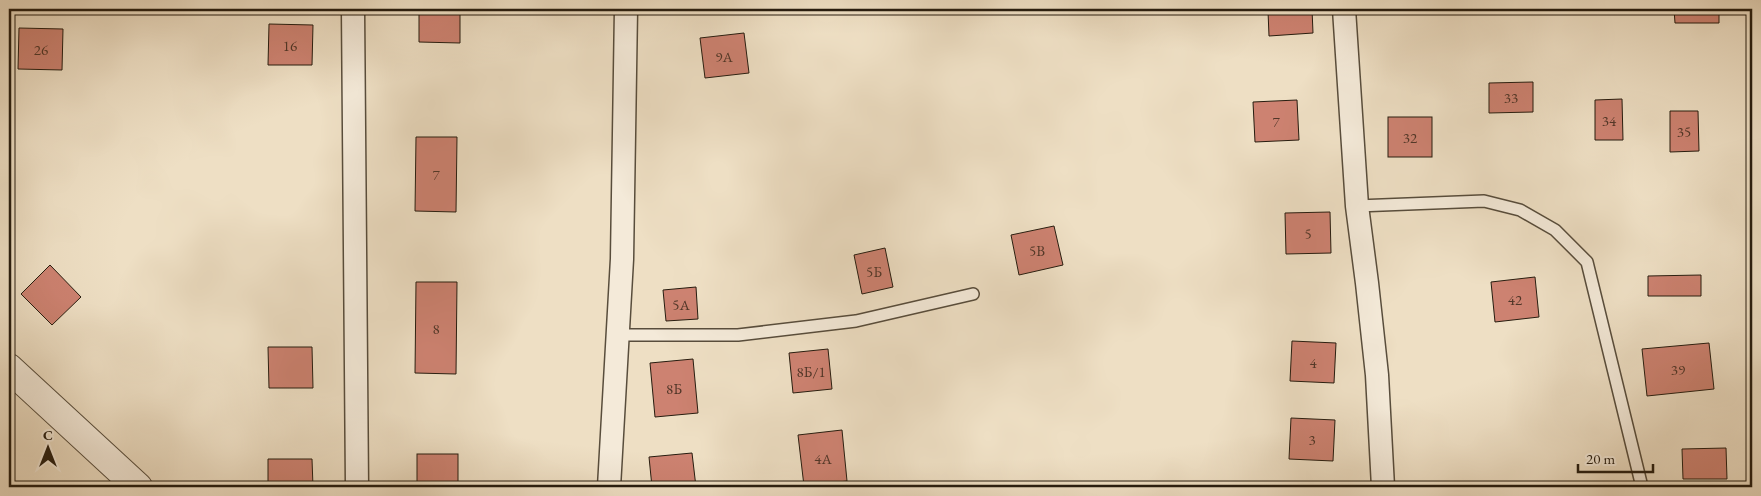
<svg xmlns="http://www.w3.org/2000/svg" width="1761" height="496" font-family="'EB Garamond',serif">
	<rect width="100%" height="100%" fill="#eedfc4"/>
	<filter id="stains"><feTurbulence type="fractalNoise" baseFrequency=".004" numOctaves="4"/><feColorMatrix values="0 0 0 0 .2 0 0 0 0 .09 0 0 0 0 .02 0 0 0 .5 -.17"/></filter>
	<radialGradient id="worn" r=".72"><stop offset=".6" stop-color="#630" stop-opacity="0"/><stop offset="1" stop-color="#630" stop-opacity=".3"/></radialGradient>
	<!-- building -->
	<g fill="#cd8271" stroke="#261c0f">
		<polygon points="419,9 460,9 460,43 419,42"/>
		<polygon points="1312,9 1313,33 1269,36 1268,11"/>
		<polygon points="1674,9 1719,9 1719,23 1675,23"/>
		<polygon points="269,24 313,25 312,65 268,65"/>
		<polygon points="19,28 63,29 62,70 18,69"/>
		<polygon points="744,33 749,73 705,78 700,38"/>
		<polygon points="1533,82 1533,112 1489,113 1489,83"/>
		<polygon points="1622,99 1623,140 1595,140 1595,100"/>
		<polygon points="1297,100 1299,140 1255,142 1253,102"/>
		<polygon points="1670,111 1698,111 1699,151 1670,152"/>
		<rect x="1388" y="117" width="44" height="40"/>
		<polygon points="416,137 457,137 456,212 415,211"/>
		<polygon points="1330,212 1331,253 1286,254 1285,213"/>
		<polygon points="1054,226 1063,265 1019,275 1011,235"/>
		<polygon points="885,248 893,287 862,294 854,255"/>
		<polygon points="50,265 81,297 52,325 21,294"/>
		<polygon points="1701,275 1701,296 1648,296 1648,276"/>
		<polygon points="1535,277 1539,317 1495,322 1491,282"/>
		<polygon points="416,282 457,282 456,374 415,373"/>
		<polygon points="696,287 698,319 666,321 663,290"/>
		<polygon points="1292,341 1336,343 1334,383 1290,381"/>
		<polygon points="1709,343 1714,389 1647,396 1642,349"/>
		<polygon points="268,347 312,347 313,388 269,388"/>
		<polygon points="828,349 832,389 793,393 789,353"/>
		<polygon points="693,359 698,413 655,417 650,363"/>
		<polygon points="1291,418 1335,420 1333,461 1289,459"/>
		<polygon points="842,430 847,481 804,486 798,435"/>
		<polygon points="1726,448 1727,479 1683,479 1682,449"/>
		<polygon points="692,453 696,487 652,487 649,457"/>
		<rect x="417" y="454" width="41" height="33"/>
		<polygon points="268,459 312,459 313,487 268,487"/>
		<polygon points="1594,485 1594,487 1557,487"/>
	</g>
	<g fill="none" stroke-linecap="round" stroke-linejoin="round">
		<defs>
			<g id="service">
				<polyline points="1357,206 1484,201 1520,210 1555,230 1587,262 1642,487"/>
				<polyline points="618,335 738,335 856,321 973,294"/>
			</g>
			<g id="minor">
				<polyline points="353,9 357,487"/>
				<polyline points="1344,9 1357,206 1367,283 1377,375 1383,487"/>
				<polyline points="609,487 622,259 626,9"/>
			</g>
			<polyline id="tertiary" points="9,368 138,487"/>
		</defs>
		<!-- service casing -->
		<use href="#service" stroke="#584d3c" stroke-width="14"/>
		<!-- minor casing -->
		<use href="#minor" stroke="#584d3c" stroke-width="25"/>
		<!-- tertiary casing -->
		<use href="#tertiary" stroke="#584d3c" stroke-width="30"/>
		<!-- service -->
		<use href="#service" stroke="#f4ead9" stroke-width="11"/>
		<!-- minor -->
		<use href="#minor" stroke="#f4ead9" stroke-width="22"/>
		<!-- tertiary -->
		<use href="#tertiary" stroke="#f4ead9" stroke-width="28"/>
	</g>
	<g text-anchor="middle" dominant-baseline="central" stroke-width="4" stroke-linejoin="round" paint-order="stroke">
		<!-- number labels -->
		<g font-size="15" fill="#503628">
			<text x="290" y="45">16</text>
			<text x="41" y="49">26</text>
			<text x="724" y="56">9А</text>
			<text x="1511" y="97">33</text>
			<text x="1609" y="120">34</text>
			<text x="1276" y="121">7</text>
			<text x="1684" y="131">35</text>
			<text x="1410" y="137">32</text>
			<text x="436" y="174">7</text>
			<text x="1308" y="233">5</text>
			<text x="1037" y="250">5В</text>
			<text x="874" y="271">5Б</text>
			<text x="1515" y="299">42</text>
			<text x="681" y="304">5А</text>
			<text x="436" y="328">8</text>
			<text x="1313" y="362">4</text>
			<text x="1678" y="369">39</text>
			<text x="811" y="371">8Б/1</text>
			<text x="674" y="388">8Б</text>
			<text x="1312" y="439">3</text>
			<text x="823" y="458">4А</text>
		</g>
	</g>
	<!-- margin -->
	<rect width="1761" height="496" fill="none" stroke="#eedfc4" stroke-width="30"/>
	<rect x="10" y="10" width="1741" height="476" fill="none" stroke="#261c0f" stroke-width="2.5"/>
	<rect x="15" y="15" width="1731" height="466" fill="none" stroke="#261c0f"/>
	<!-- north arrow -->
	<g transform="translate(48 448)" stroke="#f4ead9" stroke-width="4" paint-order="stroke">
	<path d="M0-4L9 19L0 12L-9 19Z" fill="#261c0f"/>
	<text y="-8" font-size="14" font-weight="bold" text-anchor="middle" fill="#261c0f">С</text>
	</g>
	<!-- scale -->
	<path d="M1578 464v8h75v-8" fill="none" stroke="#261c0f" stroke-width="2.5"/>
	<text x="1586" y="464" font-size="15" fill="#261c0f" stroke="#f4ead9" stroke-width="4" paint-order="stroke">20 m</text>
	<rect width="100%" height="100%" filter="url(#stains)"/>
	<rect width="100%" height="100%" fill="url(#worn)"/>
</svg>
